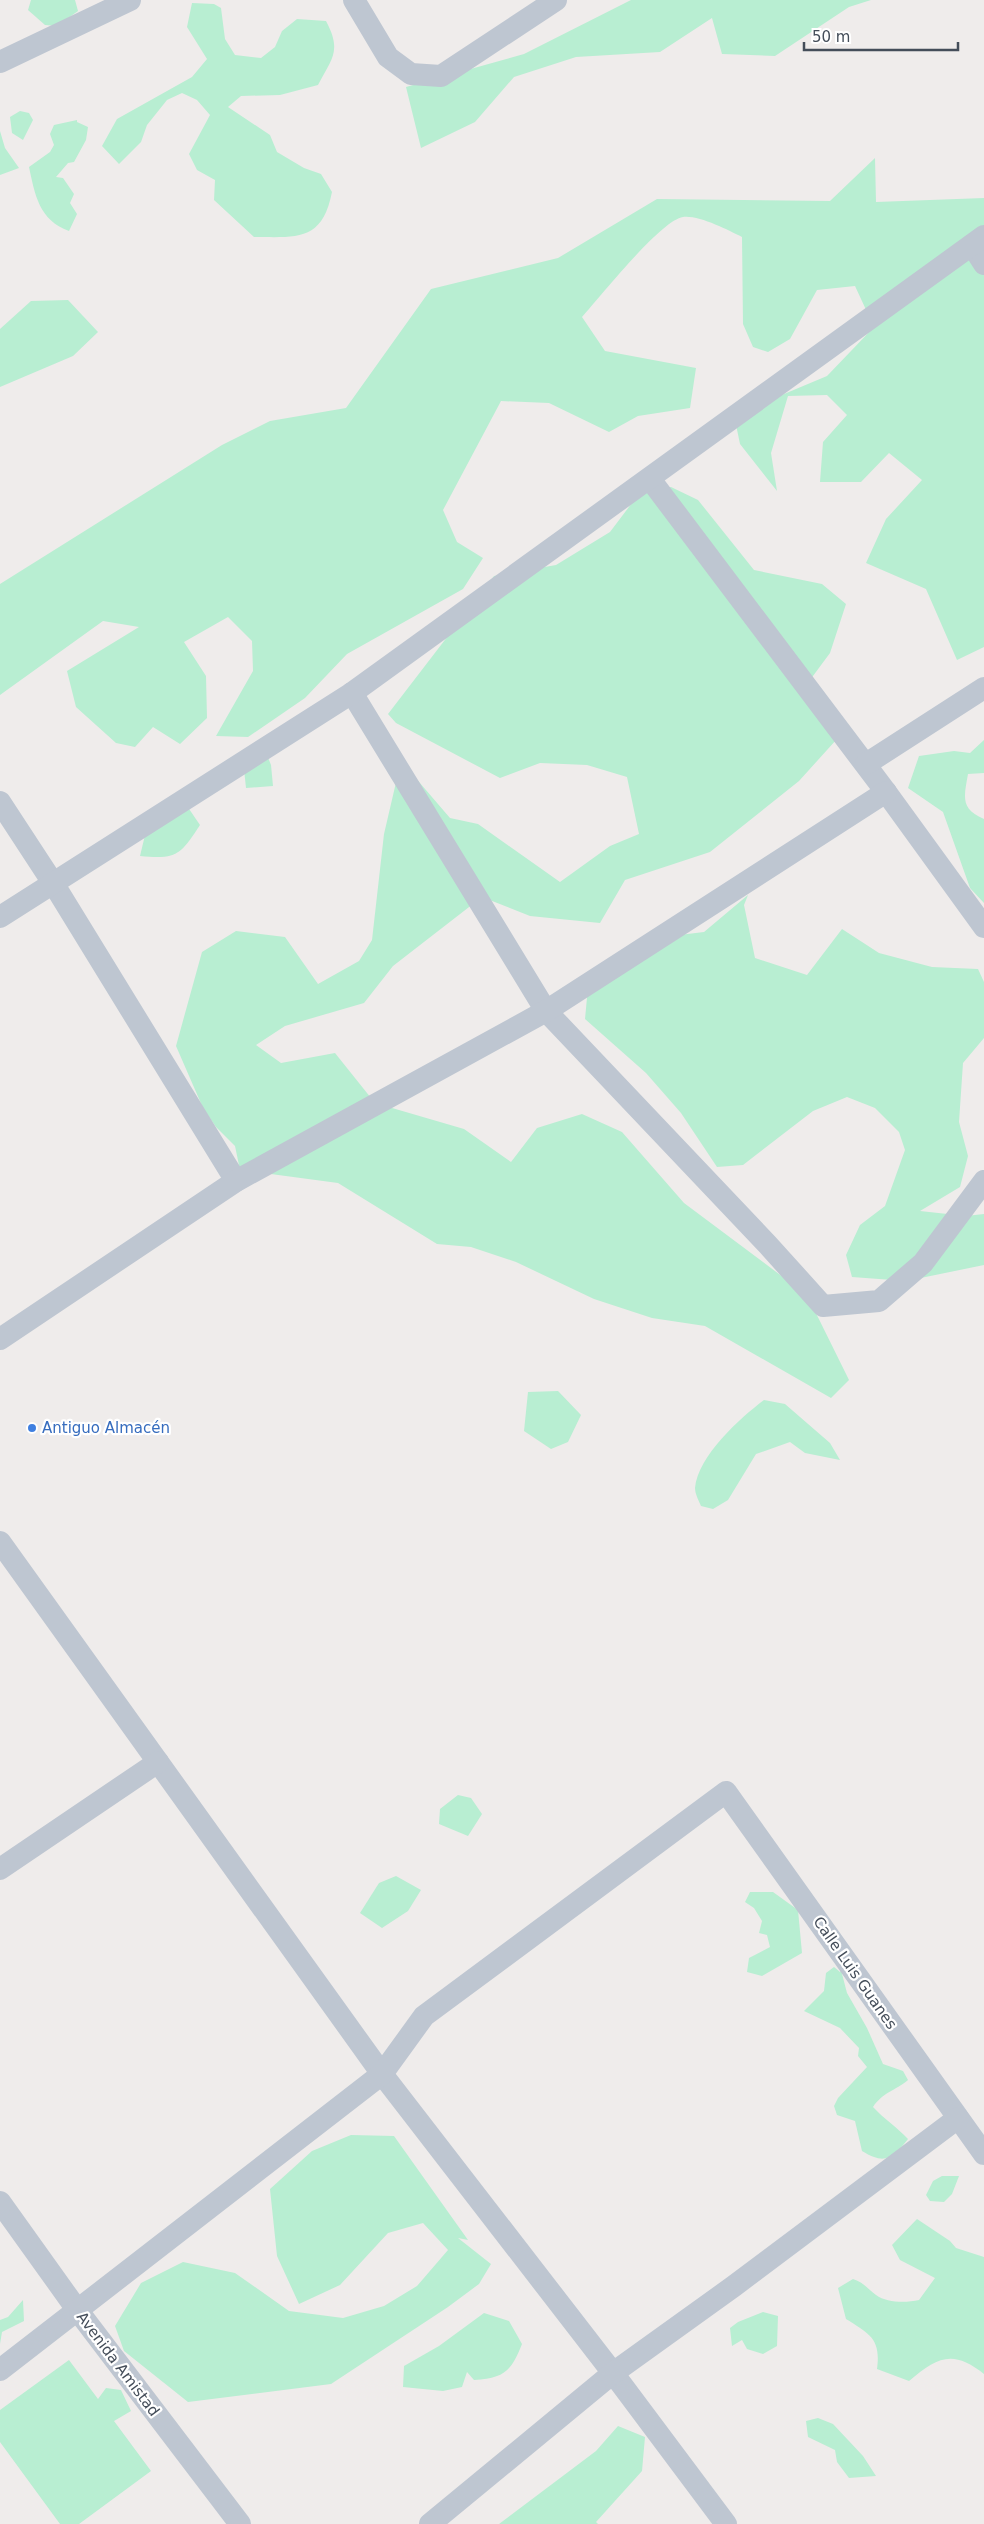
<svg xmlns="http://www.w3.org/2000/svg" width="984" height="2524" font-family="'DejaVu Sans',sans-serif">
	<rect width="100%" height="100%" fill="#efeceb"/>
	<!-- green -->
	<g fill="#b8eed2">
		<polygon points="31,0 75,0 78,11 57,26 45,25 28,10"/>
		<polygon points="631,0 871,0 849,7 775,56 722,54 712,18 660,52 576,57 514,77 475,122 421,148 406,87 524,54"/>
		<path d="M 192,3 L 214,4 L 221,8 L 225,39 L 235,55 L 261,58 L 275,47 L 282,31 L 297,19 L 326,21 C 342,51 332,58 318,85 L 280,95 L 241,96 L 228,107 L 270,135 L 277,152 L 304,168 L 321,174 L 332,192 C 322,242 297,237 254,237 L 214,200 L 215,180 L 197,170 L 189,154 L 210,115 L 197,100 L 182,93 L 167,100 L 147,125 L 141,142 L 119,164 L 102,146 L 117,119 L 192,77 L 207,59 L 187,27 Z"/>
		<polygon points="20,111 29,113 33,120 23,140 12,133 10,117"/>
		<path d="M 77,120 L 77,122 L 88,127 L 86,140 L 74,162 L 68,163 L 56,177 L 63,178 L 74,194 L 70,203 L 77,214 L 69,231 C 39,220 35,195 29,167 L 50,152 L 54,145 L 50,134 L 54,125 Z"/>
		<polygon points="0,131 5,148 19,168 0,175"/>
		<path d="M 875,158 L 876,202 L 984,198 L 984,647 L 957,660 L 926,589 L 866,563 L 886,519 L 922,480 L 889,453 L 861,482 L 820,482 L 823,442 L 847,415 L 827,395 L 788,396 L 771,453 L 777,491 L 740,444 L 734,415 L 827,376 L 874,327 L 855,286 L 817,290 L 790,339 L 768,352 L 753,347 L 743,324 L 742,237 C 728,230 699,215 683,217 C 661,220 600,297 582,317 L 605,351 L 696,368 L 690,408 L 638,416 L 609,432 L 549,403 L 501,401 L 443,510 L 457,542 L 483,558 L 463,589 L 347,654 L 305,698 L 248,737 L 216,736 L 253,671 L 252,641 L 228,617 L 184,642 L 206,676 L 207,718 L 180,744 L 153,727 L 135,747 L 116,743 L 76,707 L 67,671 L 139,627 L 103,621 L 0,695 L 0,584 L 222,445 L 270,421 L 346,408 L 431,289 L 558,258 L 657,199 L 830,201 Z"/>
		<polygon points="68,300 98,332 73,356 0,387 0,329 31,301"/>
		<polygon points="671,487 698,500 754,570 822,584 846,604 830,653 810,680 846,729 799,781 710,852 625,880 600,923 530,916 482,897 393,966 364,1003 285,1026 256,1045 281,1063 335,1053 375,1103 464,1129 511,1162 537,1128 582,1114 622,1132 684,1203 807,1295 849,1380 831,1398 705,1326 652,1318 594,1299 516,1262 471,1247 437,1244 338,1183 240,1170 235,1146 216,1127 203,1108 176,1046 202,952 236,931 285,937 318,984 359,961 372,940 384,834 401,761 450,818 478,824 560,882 610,846 639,834 627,777 587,765 540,763 500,778 396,723 388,714 494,576 556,565 610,532 641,491"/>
		<path d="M 984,740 L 984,773 L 968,774 C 964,797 960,809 984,819 L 984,903 L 970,888 L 943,812 L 908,788 L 919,756 L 954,751 L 970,753 Z"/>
		<polygon points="267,755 271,765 273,786 246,788 244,769"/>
		<path d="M 187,806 L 200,825 C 181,854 177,860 140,856 L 146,831 Z"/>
		<polygon points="748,895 744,905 755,958 807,975 842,929 879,953 932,967 978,969 984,982 984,1038 963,1063 959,1122 968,1156 960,1187 920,1211 966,1216 984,1214 984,1265 906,1281 852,1277 846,1255 860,1225 885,1206 905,1150 899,1132 875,1108 847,1097 813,1111 743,1165 717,1167 681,1113 646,1073 585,1019 588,987 671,936 704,932"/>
		<polygon points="558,1391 581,1415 568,1442 551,1449 524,1431 528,1392"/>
		<path d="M 764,1400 L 785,1404 L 830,1443 L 840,1460 L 805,1453 L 790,1442 L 756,1454 L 728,1500 L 713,1509 L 701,1506 C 699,1501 695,1494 695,1488 C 698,1456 740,1418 764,1400 Z"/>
		<polygon points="458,1795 471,1798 482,1814 468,1836 439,1824 440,1809"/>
		<polygon points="396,1876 421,1890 408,1911 382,1928 360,1913 379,1883"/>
		<polygon points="750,1892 773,1892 798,1910 802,1953 762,1976 747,1972 749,1958 770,1947 767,1935 759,1933 762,1921 754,1908 745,1902"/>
		<path d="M 834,1967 L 840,1972 L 841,1970 L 847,1993 L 867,2028 L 883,2064 L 903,2071 L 908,2080 C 895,2091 883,2092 873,2107 C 884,2119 897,2127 908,2139 C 892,2159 885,2165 862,2151 L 855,2121 L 837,2115 L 834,2106 L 838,2098 L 867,2067 L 858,2056 L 859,2048 L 840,2028 L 804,2011 L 824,1991 L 826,1973 Z"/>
		<polygon points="351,2135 394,2136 468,2240 458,2238 491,2264 479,2284 448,2307 331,2384 188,2402 124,2351 115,2326 141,2283 183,2262 235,2273 289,2311 343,2318 384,2306 417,2286 448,2250 423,2223 388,2233 340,2285 299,2304 277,2256 270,2189 312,2151"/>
		<polygon points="942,2176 959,2176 952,2194 944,2202 930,2201 926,2195 933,2181"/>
		<path d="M 917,2219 L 950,2241 L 956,2248 L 984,2257 L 984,2374 C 953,2349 937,2357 909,2381 L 877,2369 C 881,2339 870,2334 846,2319 L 838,2288 L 853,2279 C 863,2282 868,2289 876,2295 C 887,2303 906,2303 919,2300 L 935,2278 L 900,2260 L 892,2245 Z"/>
		<polygon points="23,2300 24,2321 2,2332 0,2344 0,2320 8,2317"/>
		<polygon points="763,2312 778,2316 777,2346 763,2354 747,2349 742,2340 732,2346 730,2328 738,2322"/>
		<path d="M 484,2313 L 509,2321 L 522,2344 C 511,2372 504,2378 474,2380 L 467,2372 L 462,2387 L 443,2391 L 403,2387 L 404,2366 L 439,2346 Z"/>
		<polygon points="69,2360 98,2399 106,2388 121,2390 131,2411 114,2421 151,2471 79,2524 60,2524 0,2442 0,2410"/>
		<polygon points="818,2418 833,2424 863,2456 876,2476 849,2478 837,2462 835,2450 808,2437 806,2421"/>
		<polygon points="618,2426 645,2437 642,2471 596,2522 598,2524 499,2524 596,2451"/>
	</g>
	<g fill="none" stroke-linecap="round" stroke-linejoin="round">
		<!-- street -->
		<g stroke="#bec6d1" stroke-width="22">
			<polyline points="354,0 388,57 411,74 441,76 556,0"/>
			<polyline points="0,62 130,0"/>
			<polyline points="972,245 984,264"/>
			<polyline points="650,479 886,792 984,927"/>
			<polyline points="352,693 546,1011 768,1245 823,1306 879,1301 923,1263 984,1181"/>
			<polyline points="866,764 984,688"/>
			<polyline points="0,802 53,883 236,1181"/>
			<polyline points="0,917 352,693 984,236"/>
			<polyline points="0,1339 236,1181 546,1011 886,792"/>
			<polyline points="0,1542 382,2074 613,2373 726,2524"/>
			<polyline points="0,1869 158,1762"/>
			<polyline points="0,2202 78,2311 240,2524"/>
			<polyline points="0,2370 382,2074 424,2016 726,1792 984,2154"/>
			<polyline points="430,2524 613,2373 734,2286 958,2118"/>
		</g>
	</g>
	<!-- markers -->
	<circle fill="#3f7fe0" stroke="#fff" stroke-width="2" cx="32" cy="1428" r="5"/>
	<g text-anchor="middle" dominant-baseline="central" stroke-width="4.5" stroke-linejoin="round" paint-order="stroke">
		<!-- shop labels -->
		<g font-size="15" fill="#366cbe" stroke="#fff" text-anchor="start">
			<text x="42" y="1428">Antiguo Almacén</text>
		</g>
		<!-- street labels -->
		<g font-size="15" fill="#444d59" stroke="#fff">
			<text transform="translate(855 1973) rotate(55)">Calle Luis Guanes</text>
			<text transform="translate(118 2364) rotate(53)">Avenida Amistad</text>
		</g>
	</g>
	<!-- scale -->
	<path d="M804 42v8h154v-8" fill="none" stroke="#444d59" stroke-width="2.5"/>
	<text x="812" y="42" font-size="15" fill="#444d59" stroke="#ffffff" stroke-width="4" paint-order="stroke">50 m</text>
</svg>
